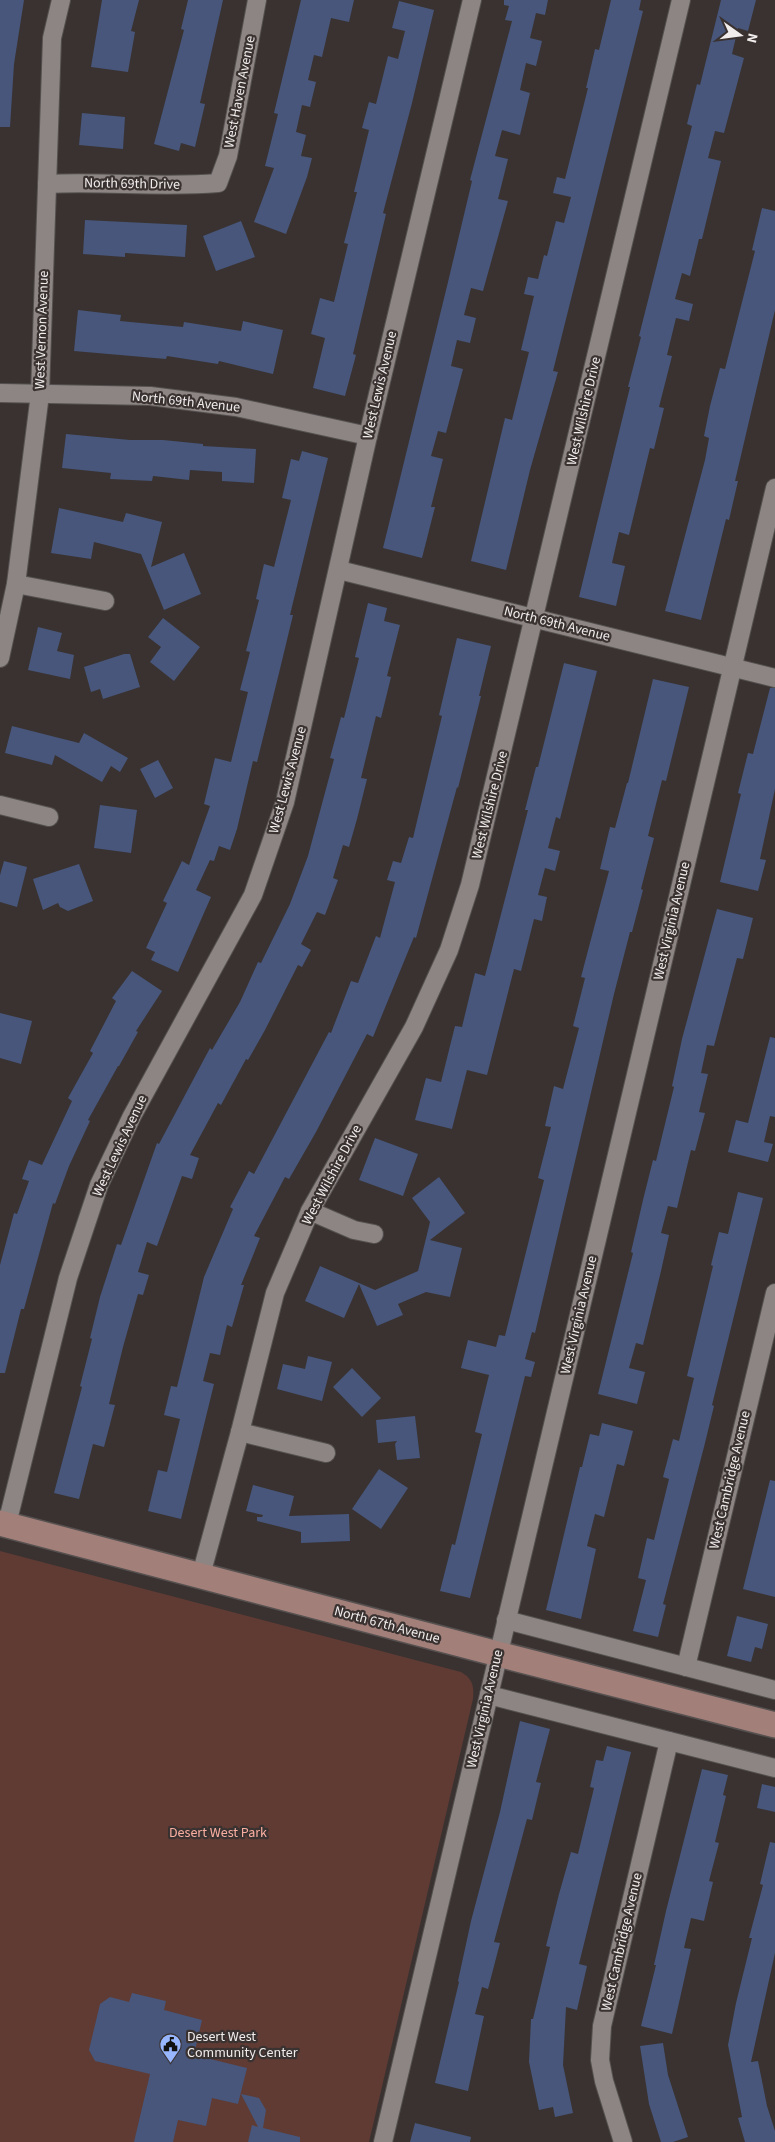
<svg xmlns="http://www.w3.org/2000/svg" width="775" height="2142" font-family="'Source Sans 3',sans-serif">
	<rect width="100%" height="100%" fill="#393231"/>
	<!-- green -->
	<path fill="#5f3b34" d="M 0,1551 L 461,1672 C 473,1679 474,1686 473,1699 L 369,2142 L 0,2142 Z"/>
	<!-- building -->
	<g fill="#47567a">
		<polygon points="0,0 24,0 14,64 10,127 0,127"/>
		<polygon points="102,0 139,0 131,31 135,32 128,72 91,67"/>
		<polygon points="188,0 223,0 200,103 205,104 195,147 181,143 179,151 154,144 184,30 181,29"/>
		<polygon points="301,0 354,0 349,22 331,18 322,57 314,55 308,80 316,82 310,107 302,105 296,132 306,135 301,156 312,158 307,177 286,234 254,222 274,168 265,166 278,114 274,113"/>
		<polygon points="504,0 548,0 545,15 536,13 530,38 542,41 536,66 526,63 520,90 530,93 520,135 502,130 495,156 508,159 498,199 508,201 483,291 471,288 464,315 476,318 470,343 457,340 451,366 463,369 446,433 438,431 431,456 443,459 431,507 435,507 422,558 383,548 448,282 472,181 470,180 512,21 505,20 509,6 504,5"/>
		<polygon points="611,0 641,0 639,10 643,11 553,371 558,372 530,470 506,570 471,561 505,418 512,420 529,352 521,350 534,296 524,294 528,277 538,279 544,255 547,256 556,221 564,223 571,197 553,193 557,177 565,179 588,88 586,88 595,49 599,50"/>
		<polygon points="721,0 756,0 748,31 738,28 732,54 744,58 724,133 715,131 708,158 721,161 702,239 699,239 690,276 682,273 675,299 693,304 689,321 676,318 667,355 672,356 659,407 664,408 654,449 650,448 629,535 619,532 612,563 625,566 616,606 579,597 630,387 628,387 641,337 639,336 692,126 687,124 697,84 700,85"/>
		<polygon points="399,1 434,10 412,103 383,213 386,214 353,354 356,355 345,396 313,388 325,338 311,334 320,298 334,302 348,244 344,243 357,192 354,192 369,130 362,128 369,102 376,104 388,56 398,59 405,31 392,28"/>
		<polygon points="82,113 125,117 123,149 79,145"/>
		<polygon points="762,208 775,211 775,310 735,481 738,481 729,520 726,519 701,620 665,611 705,460 709,438 704,436 710,406 720,368 725,369 755,251 752,250"/>
		<polygon points="85,220 187,225 185,257 125,253 125,257 83,254"/>
		<polygon points="241,221 255,257 216,271 203,236"/>
		<polygon points="78,310 121,315 120,321 183,327 184,322 241,331 243,321 283,330 273,374 219,361 218,364 167,356 166,359 74,351"/>
		<polygon points="66,434 130,440 163,440 203,444 203,446 256,449 254,483 222,481 222,472 205,471 190,470 189,480 153,476 152,481 110,479 111,473 62,468"/>
		<polygon points="302,451 328,458 290,615 293,615 279,673 257,762 253,761 237,829 230,850 219,846 214,861 210,860 196,890 211,897 178,972 151,960 155,952 146,948 167,903 163,901 182,861 189,865 210,806 204,804 215,758 231,762 248,692 240,690 250,652 246,651 259,600 256,599 264,564 274,567 291,500 282,498 291,459 299,461"/>
		<polygon points="59,508 123,522 126,513 162,522 151,567 184,553 201,594 164,610 141,554 94,542 91,559 51,553"/>
		<polygon points="368,603 387,608 384,621 400,625 387,676 391,677 381,718 376,716 361,778 367,779 357,819 349,847 343,845 333,878 338,880 325,915 317,912 301,944 311,950 302,967 298,965 265,1030 248,1060 246,1059 221,1105 218,1103 190,1155 199,1158 192,1179 182,1176 157,1246 147,1242 138,1272 149,1275 143,1295 138,1294 123,1347 109,1404 115,1405 104,1447 93,1444 79,1499 54,1493 82,1387 80,1386 92,1339 90,1338 100,1297 117,1244 121,1245 157,1143 159,1144 210,1048 212,1050 240,1002 258,962 261,963 290,904 308,856 334,759 330,758 341,717 344,718 359,658 355,657"/>
		<polygon points="163,618 200,647 174,681 150,662 161,647 148,637"/>
		<polygon points="38,627 62,633 57,651 74,655 70,679 28,670"/>
		<polygon points="457,638 491,646 479,696 481,696 458,788 457,787 416,938 414,937 373,1037 367,1034 316,1132 289,1179 285,1177 254,1236 260,1238 241,1285 244,1285 232,1327 227,1325 220,1355 210,1353 203,1381 214,1384 181,1519 148,1511 158,1470 167,1472 180,1419 164,1415 171,1386 177,1387 204,1277 233,1209 230,1207 249,1171 254,1174 329,1032 331,1033 351,981 358,983 376,936 380,938 395,882 387,880 393,861 401,863 409,837 413,838 442,716 439,715"/>
		<polygon points="124,654 130,654 140,687 103,699 100,689 91,692 84,667"/>
		<polygon points="564,663 597,671 560,819 556,817 548,848 560,851 555,871 545,868 538,895 547,897 542,921 534,919 521,971 514,969 487,1075 467,1070 452,1129 415,1120 426,1078 441,1082 455,1026 462,1027 475,973 485,976 528,810 525,810 536,767 538,767"/>
		<polygon points="653,679 689,687 666,781 662,780 648,836 654,838 641,889 643,890 632,932 630,932 614,994 535,1333 532,1332 525,1359 535,1362 531,1377 525,1376 470,1598 440,1591 452,1544 455,1545 482,1434 475,1432 489,1375 461,1368 468,1340 496,1347 499,1335 505,1336 544,1180 538,1178 551,1127 545,1126 554,1086 563,1089 579,1028 573,1026 585,978 581,977 609,871 600,869 610,827 615,828 627,783 628,783"/>
		<polygon points="770,688 775,688 775,789 760,859 766,860 758,891 720,882 741,794 738,793 748,753 753,754"/>
		<polygon points="12,726 79,743 84,733 128,758 120,772 111,766 102,782 55,755 52,765 5,753"/>
		<polygon points="158,760 173,788 155,798 140,769"/>
		<polygon points="100,805 137,810 131,853 94,848"/>
		<polygon points="4,861 27,867 17,907 0,902 0,875"/>
		<polygon points="79,864 93,901 68,911 60,907 58,903 43,910 33,879"/>
		<polygon points="717,909 753,918 743,959 737,958 714,1046 707,1045 701,1073 708,1074 699,1112 705,1113 695,1151 691,1150 677,1208 668,1206 661,1233 669,1235 661,1271 643,1345 636,1343 629,1368 645,1372 637,1404 598,1394 633,1253 631,1252 643,1200 653,1160 656,1161 674,1087 672,1086 682,1039"/>
		<polygon points="132,971 162,991 136,1031 138,1032 119,1066 118,1066 88,1120 90,1121 69,1166 55,1204 53,1203 24,1309 21,1309 5,1373 0,1373 0,1265 14,1213 17,1214 29,1181 22,1179 29,1160 42,1165 72,1101 68,1098 93,1053 90,1051 116,1001 112,998"/>
		<polygon points="0,1013 32,1021 21,1064 0,1058"/>
		<polygon points="770,1037 775,1038 775,1117 770,1116 764,1142 773,1144 768,1162 728,1152 736,1120 748,1123"/>
		<polygon points="375,1138 418,1154 403,1196 359,1180"/>
		<polygon points="439,1177 465,1213 430,1240 462,1248 450,1297 426,1292 398,1304 403,1315 377,1326 359,1284 344,1318 305,1301 320,1266 375,1290 418,1271 430,1222 412,1198"/>
		<polygon points="738,1192 763,1198 712,1405 714,1406 704,1447 663,1604 666,1605 658,1637 633,1631 646,1580 638,1578 647,1538 654,1540 669,1479 663,1477 673,1439 679,1441 694,1378 687,1376 713,1266 711,1265 719,1232 728,1234"/>
		<polygon points="308,1356 332,1362 322,1401 277,1389 283,1364 305,1369"/>
		<polygon points="352,1368 381,1398 362,1417 333,1387"/>
		<polygon points="415,1416 420,1458 397,1460 395,1444 397,1441 378,1443 376,1420"/>
		<polygon points="602,1423 633,1431 624,1466 617,1464 604,1517 595,1514 587,1546 596,1549 581,1619 546,1610 580,1467 582,1467 590,1434 599,1436"/>
		<polygon points="379,1469 408,1488 381,1529 352,1509"/>
		<polygon points="770,1480 775,1481 775,1597 743,1589"/>
		<polygon points="253,1485 294,1496 289,1516 349,1514 350,1541 301,1543 301,1532 257,1521 257,1517 262,1517 263,1515 246,1511"/>
		<polygon points="737,1616 768,1624 762,1649 755,1647 751,1662 727,1656"/>
		<polygon points="520,1721 550,1729 536,1782 541,1783 532,1820 527,1819 494,1942 500,1943 488,1989 482,1987 475,2014 484,2016 468,2091 435,2083 459,1982 458,1981 471,1921 500,1812"/>
		<polygon points="607,1746 631,1752 579,1964 587,1966 577,2010 566,2007 563,2065 573,2113 555,2117 553,2107 539,2110 529,2062 531,2019 533,2019 550,1947 546,1946 559,1894 571,1852 578,1854 594,1788 590,1787 596,1760 603,1761"/>
		<polygon points="702,1769 728,1775 723,1795 726,1796 715,1842 719,1843 709,1881 713,1882 704,1921 691,1918 684,1948 691,1949 672,2034 641,2026 656,1965 654,1965 666,1911"/>
		<polygon points="762,1784 775,1787 775,1812 757,1808"/>
		<polygon points="770,1842 775,1843 775,1953 751,2062 758,2061 767,2106 775,2131 775,2142 745,2142 738,2118 742,2117 728,2045 736,2003 752,1938 749,1938 763,1885 760,1884"/>
		<polygon points="132,1993 166,2001 164,2010 202,2020 194,2055 247,2068 238,2104 212,2098 206,2126 178,2120 173,2142 134,2142 150,2074 95,2061 89,2050 100,2004 110,1997 129,2002"/>
		<polygon points="663,2043 668,2075 688,2137 673,2142 661,2142 649,2104 640,2046"/>
		<polygon points="241,2094 259,2098 266,2110 263,2128 300,2137 300,2142 248,2142 252,2125 258,2127"/>
		<polygon points="415,2123 471,2137 470,2142 410,2142"/>
	</g>
	<g fill="none" stroke-linecap="round" stroke-linejoin="round">
		<defs>
			<g id="street">
				<path d="M 47,184 C 104,181 161,188 218,183 L 228,156 L 257,0"/>
				<polyline points="0,393 150,396 236,407 368,436"/>
				<polyline points="339,570 775,678"/>
				<polyline points="16,584 105,601"/>
				<polyline points="0,658 16,584 40,394 52,38 61,0"/>
				<polyline points="0,805 49,817"/>
				<polyline points="310,1211 354,1230 374,1234"/>
				<polyline points="240,1432 326,1453"/>
				<polyline points="7,1524 68,1278 99,1185 132,1116 253,895 285,802 368,436 472,0"/>
				<polyline points="201,1575 240,1432 275,1293 310,1211 414,1027 449,950 470,885 681,0"/>
				<polyline points="506,1620 775,1690"/>
				<polyline points="686,1667 775,1293"/>
				<polyline points="489,1695 775,1768"/>
				<polyline points="383,2142 775,488"/>
				<polyline points="623,2142 604,2081 600,2060 602,2026 669,1741"/>
			</g>
			<polyline id="secondary" points="0,1523 498,1654 775,1725"/>
		</defs>
		<!-- street casing -->
		<use href="#street" stroke="#565150" stroke-width="20"/>
		<!-- secondary casing -->
		<use href="#secondary" stroke="#565150" stroke-width="28"/>
		<!-- street -->
		<use href="#street" stroke="#8c8584" stroke-width="18"/>
		<!-- secondary -->
		<use href="#secondary" stroke="#a27f79" stroke-width="25"/>
	</g>
	<!-- icons -->
	<defs>
		<symbol id="civic-pin" viewBox="-11 -11 22 30"><path d="M0 17L-7.5 6A9.5 9.5 0 1 1 7.5 6Z" fill="#98b6fd" stroke="#393231"/><path d="M-.6-6.5H3V-4.5H.6V-3L4-1V1h2V6H-6V1h2V-1L-.6-3ZM-1.2 2.5V6h2.4V2.5Z" fill="#111"/></symbol>
	</defs>
	<g fill-rule="evenodd">
		<use href="#civic-pin" x="158" y="2032" width="25" height="34"/>
	</g>
	<g text-anchor="middle" dominant-baseline="central" stroke-width="4.5" stroke-linejoin="round" paint-order="stroke">
		<!-- street labels -->
		<g font-size="14" fill="#f1edec" stroke="#393231">
			<text transform="translate(240 92) rotate(-79)">West Haven Avenue</text>
			<text transform="translate(132 184) rotate(1)">North 69th Drive</text>
			<text transform="translate(42 330) rotate(-88)">West Vernon Avenue</text>
			<text transform="translate(380 385) rotate(-77)">West Lewis Avenue</text>
			<text transform="translate(186 402) rotate(6)">North 69th Avenue</text>
			<text transform="translate(584 411) rotate(-77)">West Wilshire Drive</text>
			<text transform="translate(557 624) rotate(14)">North 69th Avenue</text>
			<text transform="translate(288 780) rotate(-75)">West Lewis Avenue</text>
			<text transform="translate(490 805) rotate(-76)">West Wilshire Drive</text>
			<text transform="translate(672 921) rotate(-77)">West Virginia Avenue</text>
			<text transform="translate(120 1146) rotate(-65)">West Lewis Avenue</text>
			<text transform="translate(332 1175) rotate(-62)">West Wilshire Drive</text>
			<text transform="translate(579 1315) rotate(-77)">West Virginia Avenue</text>
			<text transform="translate(730 1480) rotate(-77)">West Cambridge Avenue</text>
			<text transform="translate(387 1625) rotate(15)">North 67th Avenue</text>
			<text transform="translate(485 1709) rotate(-77)">West Virginia Avenue</text>
			<text transform="translate(622 1942) rotate(-77)">West Cambridge Avenue</text>
		</g>
		<!-- park labels -->
		<g font-size="14" fill="#fbafa1" stroke="#393231">
			<text x="218" y="1833">Desert West Park</text>
		</g>
		<!-- poi labels -->
		<g font-size="14" fill="#f1edec" stroke="#393231" text-anchor="start">
			<text x="187" y="2037">Desert West<tspan x="187" dy="16">Community Center</tspan></text>
		</g>
	</g>
	<!-- north arrow -->
	<g transform="translate(740 35) rotate(104)" stroke="#393231" stroke-width="4" paint-order="stroke">
	<path d="M0-4L9 19L0 12L-9 19Z" fill="#f1edec"/>
	<text y="-8" font-size="14" font-weight="bold" text-anchor="middle" fill="#f1edec">N</text>
	</g>
</svg>
